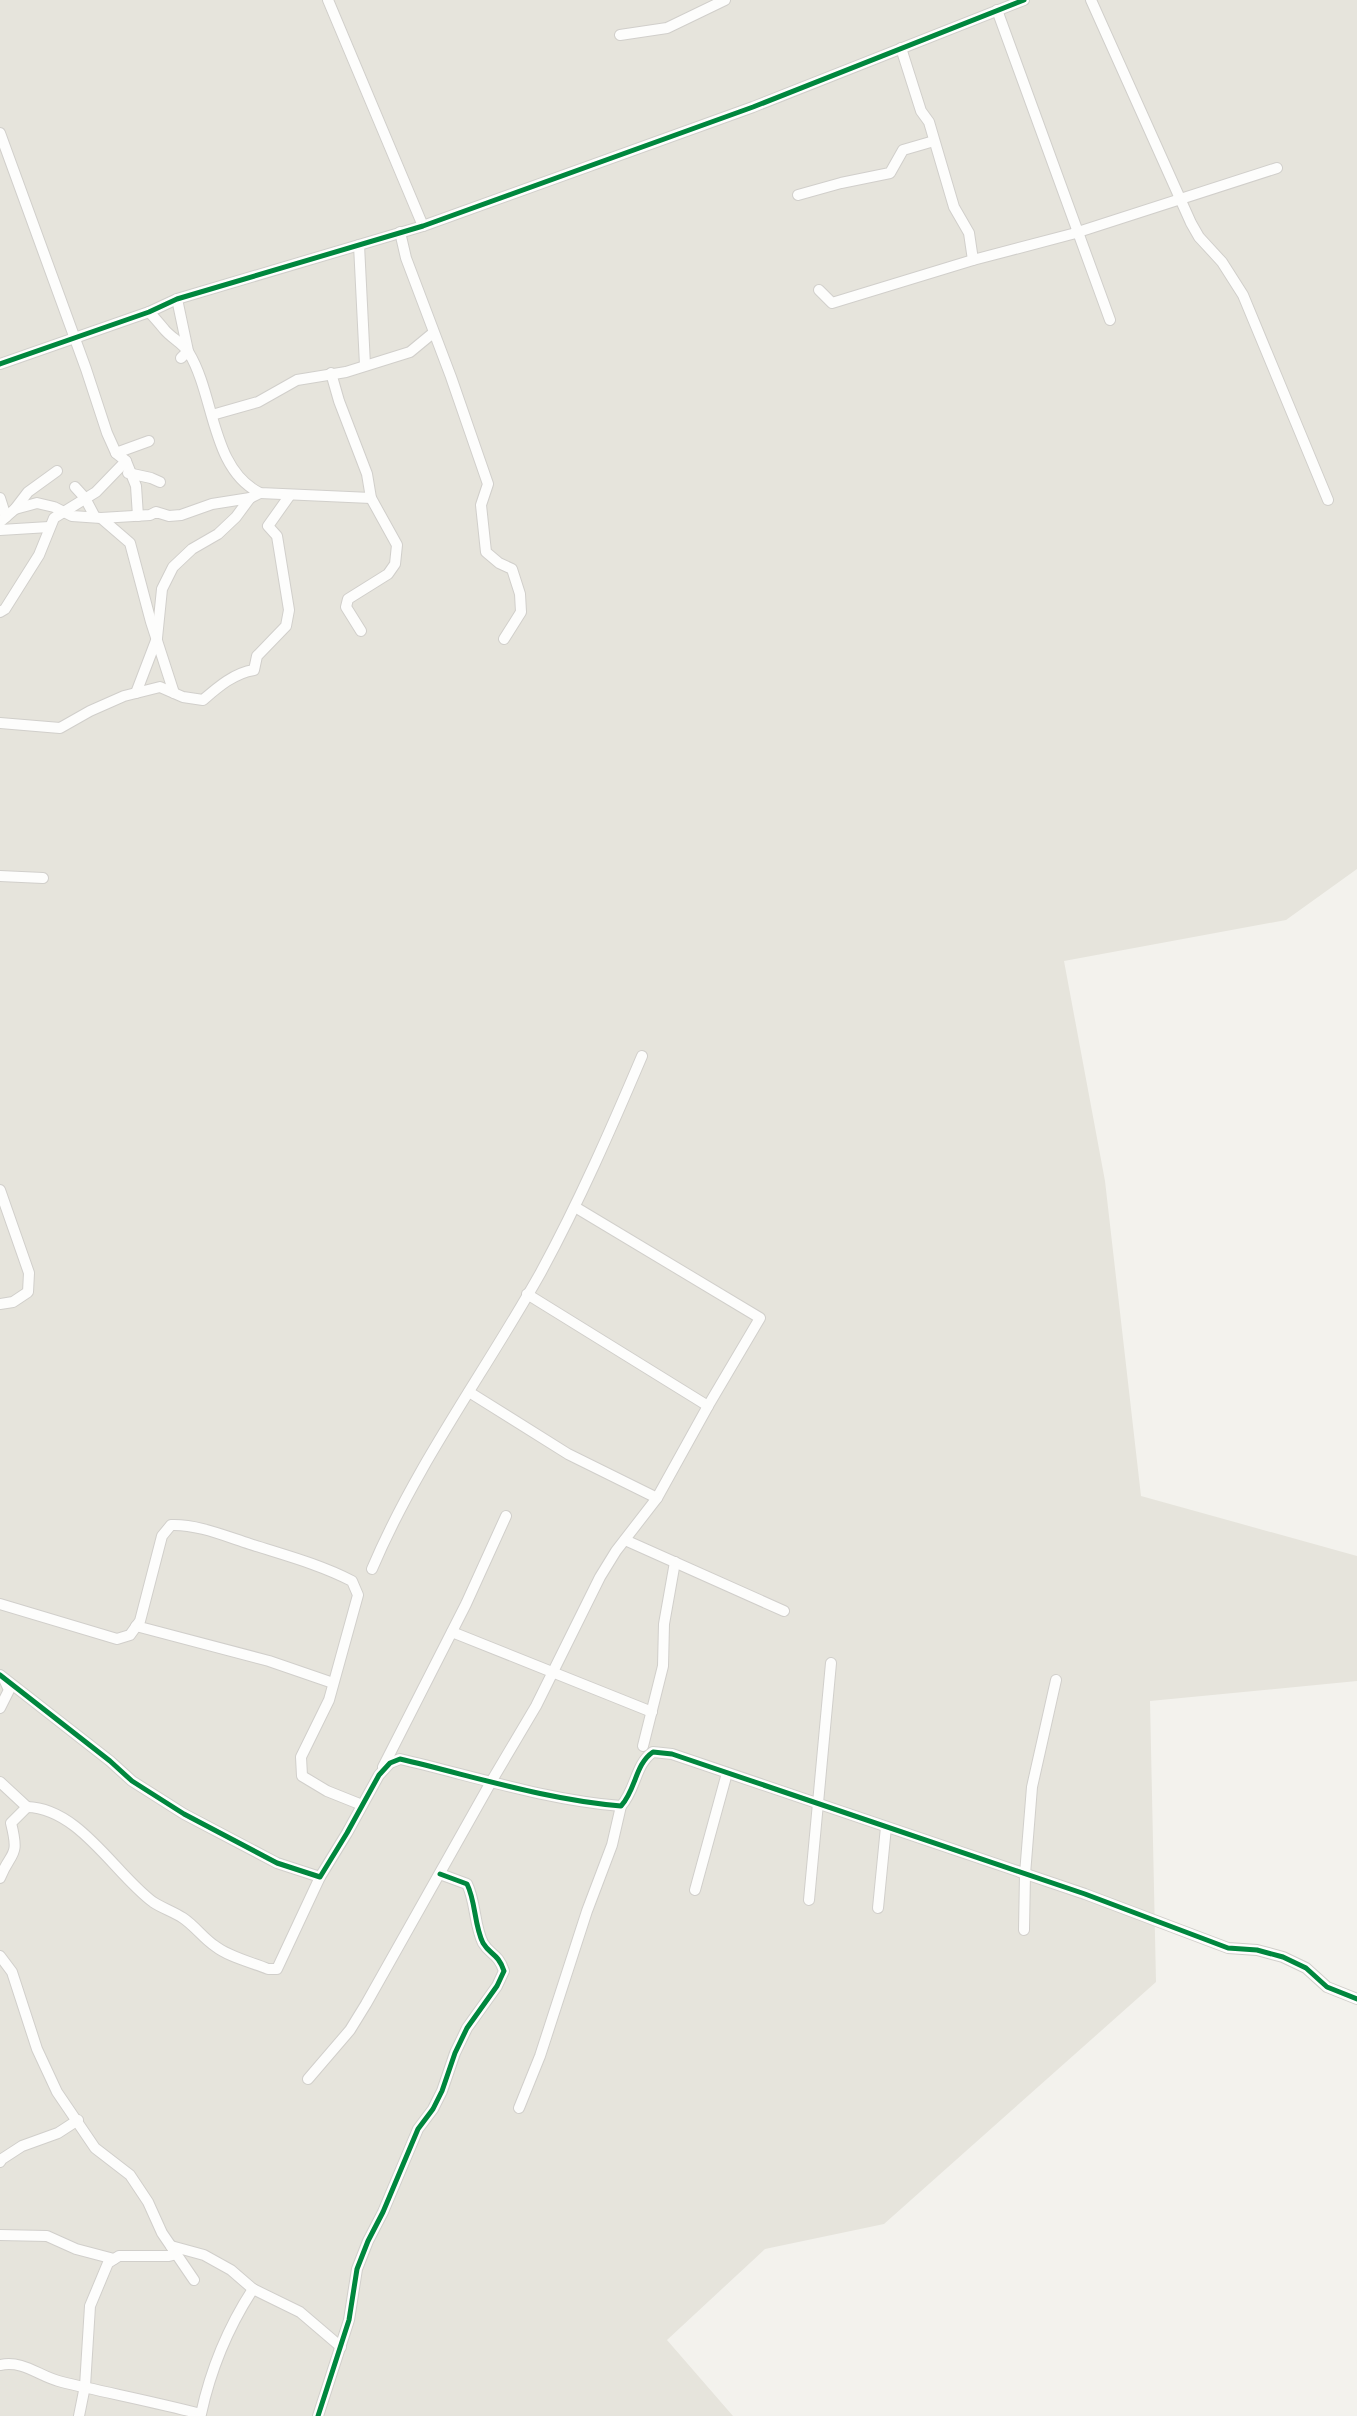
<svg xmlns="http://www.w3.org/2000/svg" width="1357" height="2416" font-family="'DejaVu Sans',sans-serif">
	<rect width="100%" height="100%" fill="#f3f2ed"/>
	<!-- residential -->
	<polygon fill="#e6e4dc" points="0,0 1357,0 1357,869 1286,920 1064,961 1105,1181 1141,1496 1357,1556 1357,1681 1150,1701 1156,1982 884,2224 765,2249 667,2340 733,2416 0,2416"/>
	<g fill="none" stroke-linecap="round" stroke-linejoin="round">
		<defs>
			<g id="street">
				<polyline points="328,0 423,226"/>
				<polyline points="1091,0 1191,223 1199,237 1222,262 1243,295 1328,500"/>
				<polyline points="997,10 1110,320"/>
				<polyline points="620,35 667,28 725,0"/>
				<polyline points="901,48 921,111 929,122 954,207 969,233 973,260 1072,234 1277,168"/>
				<polyline points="0,133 86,369 107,433 116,453 126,461 136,486 138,516"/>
				<polyline points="798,195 841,183 890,173 903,150 934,141"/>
				<polyline points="400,232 406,258 451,377 488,484 481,505 486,552 499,563 512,569 520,594 521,612 504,639"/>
				<polyline points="359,245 365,365"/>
				<polyline points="819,290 832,303 973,260"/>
				<polyline points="177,299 188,351 181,358"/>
				<path d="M 149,312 C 154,317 159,323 164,329 C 171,338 183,343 189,353 C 215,396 211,469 260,493 L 371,498"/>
				<polyline points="0,364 149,312 177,299 423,226 753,107 1024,0"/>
				<polyline points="331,373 339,401 367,474 371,498 397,545 395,564 388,574 348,599 346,607 361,631"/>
				<polyline points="212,415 258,402 297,380 346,372 410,352 433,333"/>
				<polyline points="116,453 149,441"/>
				<polyline points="128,473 151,478 160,482"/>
				<polyline points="75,487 85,498 95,517"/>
				<polyline points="0,498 6,517"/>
				<polyline points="15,509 37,503 54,507 72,516 101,518 150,515 156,512 169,516 181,515 212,504 250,498 260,493"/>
				<polyline points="101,518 130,543 151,622 174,693"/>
				<polyline points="0,522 15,509 28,492 57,471"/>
				<polyline points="0,530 49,527"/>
				<polyline points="0,612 5,609 39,555 54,518 96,492 126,461"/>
				<polyline points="136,693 157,638 162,589 173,567 192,549 218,534 236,517 250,498"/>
				<path d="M 0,723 L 60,728 L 90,711 L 124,696 L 160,687 L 183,697 L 203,700 C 218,687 234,673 254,670 L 257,656 L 286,626 L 289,610 L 277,536 L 268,526 L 290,495"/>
				<polyline points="0,876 43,878"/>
				<polyline points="0,1190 29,1273 28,1292 13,1302 0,1304"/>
				<polyline points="527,1294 708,1406"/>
				<polyline points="469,1392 568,1454 657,1498"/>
				<polyline points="625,1540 784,1611"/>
				<path d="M 372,1569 C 417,1463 485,1372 541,1272 C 579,1202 611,1129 642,1056"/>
				<path d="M 0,1604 L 117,1639 L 130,1635 L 140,1621 L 162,1536 L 171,1525 C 197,1524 225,1536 250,1544 C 284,1555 319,1564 352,1581 L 358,1595 L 329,1700 L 301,1757 L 302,1776 L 327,1791 L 362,1805"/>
				<polyline points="136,1626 269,1661 333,1683"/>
				<polyline points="452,1632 652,1712"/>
				<path d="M 0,1675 L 110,1761 L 132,1781 L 184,1814 L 277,1863 L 320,1877 L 347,1833 L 379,1775 L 390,1763 L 400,1759 C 473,1776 546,1800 621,1806 C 636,1790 635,1764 653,1752 L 672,1754 L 1085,1894 L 1228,1948 L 1257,1950 L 1283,1957 L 1306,1968 L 1327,1987 L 1357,1999"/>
				<polyline points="0,1708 9,1690 4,1679"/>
				<polyline points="643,1746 663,1666 664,1624 675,1562"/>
				<polyline points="383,1767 466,1604 506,1516"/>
				<path d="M 0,1782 L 27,1807 L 11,1823 C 20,1859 11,1850 0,1878"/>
				<path d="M 27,1807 C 79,1808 115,1874 153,1902 C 162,1908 174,1912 183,1918 C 195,1926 203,1938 215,1946 C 229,1957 251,1962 268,1969 L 277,1969 L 320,1877"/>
				<polyline points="695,1890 727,1773"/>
				<polyline points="809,1900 831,1663"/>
				<polyline points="878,1908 886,1827"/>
				<polyline points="1024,1930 1025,1874 1032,1787 1056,1680"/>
				<polyline points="0,1956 12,1972 37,2049 57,2092 95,2148 130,2175 148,2202 162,2233 194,2280"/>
				<polyline points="308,2079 350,2030 366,2004 491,1782 536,1706 600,1577 616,1551 657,1498 708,1406 760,1318 575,1207"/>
				<polyline points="519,2108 540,2056 587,1911 612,1845 621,1806"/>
				<polyline points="0,2162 2,2159 22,2146 58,2133 78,2120"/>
				<polyline points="0,2235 47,2236 76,2249 114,2259"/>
				<polyline points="171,2246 204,2255 231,2270 253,2289 300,2312 341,2347"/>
				<path d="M 0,2365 C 25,2360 39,2377 62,2382 C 108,2393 155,2402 201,2414 C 211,2368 227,2329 253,2289"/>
				<polyline points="79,2416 85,2386 90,2306 108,2263 119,2256 169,2256 177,2254"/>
				<path d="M 318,2416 L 349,2320 L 357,2269 L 368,2241 L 383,2212 L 418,2129 L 433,2109 L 442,2091 L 455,2053 L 467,2028 L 497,1986 L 504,1971 C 498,1953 490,1955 483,1943 C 474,1925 476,1902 467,1884 L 440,1874"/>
			</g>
		</defs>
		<!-- street casing -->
		<use href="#street" stroke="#d1cfcb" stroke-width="12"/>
		<!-- street -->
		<use href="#street" stroke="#fdfdfc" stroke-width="10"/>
		<defs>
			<g id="cycleway">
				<polyline points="0,364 149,312 177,299 423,226 753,107 1024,0"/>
				<path d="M 0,1675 L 110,1761 L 132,1781 L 184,1814 L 277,1863 L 320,1877 L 347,1833 L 379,1775 L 390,1763 L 400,1759 C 473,1776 546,1800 621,1806 C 636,1790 635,1764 653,1752 L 672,1754 L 1085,1894 L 1228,1948 L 1257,1950 L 1283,1957 L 1306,1968 L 1327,1987 L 1357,1999"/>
				<path d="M 318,2416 L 349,2320 L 357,2269 L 368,2241 L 383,2212 L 418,2129 L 433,2109 L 442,2091 L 455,2053 L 467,2028 L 497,1986 L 504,1971 C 498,1953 490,1955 483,1943 C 474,1925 476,1902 467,1884 L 440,1874"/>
			</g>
		</defs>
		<!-- cycleway casing -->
		<use href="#cycleway" stroke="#fff" stroke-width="8"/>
		<!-- cycleway -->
		<use href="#cycleway" stroke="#00873e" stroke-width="5"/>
	</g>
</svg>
